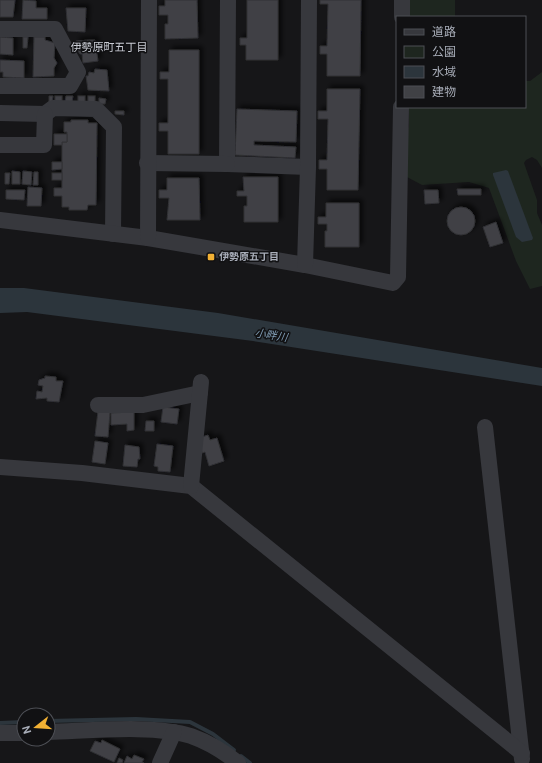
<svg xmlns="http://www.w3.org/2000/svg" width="542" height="763" font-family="Overpass,'Noto Sans JP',sans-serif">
	<defs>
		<filter id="shadow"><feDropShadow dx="3.5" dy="-3.5" stdDeviation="2" flood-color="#0009"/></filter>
	</defs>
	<rect width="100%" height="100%" fill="#161618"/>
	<!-- green -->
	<g fill="#1e261f">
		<rect x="410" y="0" width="45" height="17"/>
		<polygon points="542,72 542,168 537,160 532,157 526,160 524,163 537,200 537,213 542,225 542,286 530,289 516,261 489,188 469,182 422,185 407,177 405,147 409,125 409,107 525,107 525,81 530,81"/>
	</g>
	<!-- water -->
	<g fill="#2c353c">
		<polygon points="506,170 508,171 533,238 532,240 522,242 516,237 493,175 493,173"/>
		<polygon points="0,288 24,288 218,313 542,368 542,386 253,341 27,312 0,313"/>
	</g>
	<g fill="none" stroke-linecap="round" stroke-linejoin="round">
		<!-- stream -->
		<g stroke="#2c353c" stroke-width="4">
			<polyline points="48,721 136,719 190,722 213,734 234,750"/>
			<polyline points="0,723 24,722"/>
			<polyline points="241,756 250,763"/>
		</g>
	</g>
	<!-- building -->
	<g fill="#404145" stroke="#303034" filter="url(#shadow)">
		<polygon points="0,0 15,0 13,17 0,17"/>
		<polygon points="23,0 36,1 36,8 47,8 47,19 22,19"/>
		<polygon points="165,0 197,0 198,38 165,39 165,24 168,24 168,15 159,15 159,6 165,6"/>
		<polygon points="247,0 278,0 278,60 246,60 246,45 240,45 240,38 247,38"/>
		<polygon points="320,0 361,0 360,76 327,76 327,54 320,54 320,46 327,46 328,4 320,4"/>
		<polygon points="66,8 86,8 85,32 68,31"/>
		<polygon points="0,37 13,38 13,55 0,54"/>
		<polygon points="23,37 28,37 27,48 23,48"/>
		<polygon points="34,37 45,37 45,40 55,43 54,58 57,63 54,68 54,76 33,77"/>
		<polygon points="89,40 95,40 98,61 83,63 82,54 80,54 78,51 76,41"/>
		<polygon points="169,50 199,50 199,154 168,154 168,131 159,131 159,123 168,123 168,79 160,79 160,72 169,72"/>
		<polygon points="0,60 24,61 24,78 3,77 3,72 0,72"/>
		<polygon points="95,69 107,70 109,91 88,90 86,76 88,76 89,72 94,73"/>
		<polygon points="327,89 360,89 358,190 327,190 327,169 319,169 319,160 327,160 328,119 318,119 318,111 327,111"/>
		<polygon points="49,96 53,96 52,102 49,102"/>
		<rect x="55" y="96" width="7" height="6"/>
		<polygon points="66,96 73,96 72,102 65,102"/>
		<rect x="78" y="96" width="7" height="6"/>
		<rect x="88" y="96" width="7" height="6"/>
		<polygon points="99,98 106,99 105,104 99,104"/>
		<polygon points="237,109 297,111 296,142 254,141 254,145 296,147 295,158 235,155"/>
		<polygon points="115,111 124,111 124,115 115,114"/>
		<polygon points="71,120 88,120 88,123 97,123 96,205 88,205 87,210 69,210 69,207 62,207 62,196 54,196 54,188 62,188 62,142 67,142 67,132 64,132 64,122 71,122"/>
		<polygon points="54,134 67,134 67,142 62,142 62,145 54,145"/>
		<polygon points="52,162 62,162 62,169 52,170"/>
		<polygon points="12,171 20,172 20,184 12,184"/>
		<polygon points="23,171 32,172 31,185 22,184"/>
		<polygon points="34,172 38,172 38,185 33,185"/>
		<polygon points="5,173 10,173 9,184 5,184"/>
		<rect x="52" y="173" width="10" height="7"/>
		<polygon points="243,177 278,177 278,222 244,222 244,206 247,206 247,196 237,196 237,191 244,191"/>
		<polygon points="167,178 199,178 200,220 167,220 169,198 159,198 159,190 167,190"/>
		<polygon points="28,187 42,188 41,206 27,206"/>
		<polygon points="457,189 481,189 481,195 458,195"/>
		<polygon points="6,190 25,190 24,200 6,199"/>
		<polygon points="424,190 438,190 439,203 425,204"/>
		<polygon points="326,203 359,203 359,247 325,247 325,231 327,231 327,224 318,224 318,217 326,217"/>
		<circle cx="461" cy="221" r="14"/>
		<polygon points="496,222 503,243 490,247 483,227"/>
		<polygon points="45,376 56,377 56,381 63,381 59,402 47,401 47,398 36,399 37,391 42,392 43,386 38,385 39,380 45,378"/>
		<polygon points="163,407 179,409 177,424 161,422"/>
		<polygon points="98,411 110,412 108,437 95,436"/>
		<polygon points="134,412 134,430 127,431 127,424 111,425 111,413"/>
		<polygon points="146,421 154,421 154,431 145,431"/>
		<polygon points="208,435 210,440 217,438 224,461 209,466 205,452 202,453 199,438"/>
		<polygon points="95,441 108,443 105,464 92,462"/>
		<polygon points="157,444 173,446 170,472 158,471 158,467 154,466"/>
		<polygon points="125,445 139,447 140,459 138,459 137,467 123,466"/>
		<polygon points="102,740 120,749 114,762 90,751 95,741 101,743"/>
		<polygon points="134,755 144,759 142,762 144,763 124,763 127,756 132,759"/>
		<polygon points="119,758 123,760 122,763 117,763"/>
	</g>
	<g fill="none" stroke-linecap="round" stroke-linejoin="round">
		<!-- minor -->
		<g stroke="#37383d" stroke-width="16">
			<polyline points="228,0 227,164 308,167"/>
			<polyline points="402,17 402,0"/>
			<polyline points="0,29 55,29 78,72 70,86 0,86"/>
			<polyline points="0,113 45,114 53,108 96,109 114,127 113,234"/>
			<polyline points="0,145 44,145 45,114"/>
			<polyline points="147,163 227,164"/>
			<polyline points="0,220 148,238 305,265 393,283 398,277 401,107"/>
			<polyline points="148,238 149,0"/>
			<polyline points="305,265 308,167 309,0"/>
			<polyline points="98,405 143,405 200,393"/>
			<polyline points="485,427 522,759"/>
			<polyline points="0,467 82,473 191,486 522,753"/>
			<polyline points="191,486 201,382"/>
			<path d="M 48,732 C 88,731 154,724 191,736 C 208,742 223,751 238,763"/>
			<polyline points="0,733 24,733"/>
			<polyline points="160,763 174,732"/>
		</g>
	</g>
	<!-- markers -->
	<rect fill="#f2b134" stroke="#111113" stroke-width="1.5" x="207" y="253" width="8" height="8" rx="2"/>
	<g text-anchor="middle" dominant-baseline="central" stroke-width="3" stroke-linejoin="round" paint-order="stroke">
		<!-- poi labels -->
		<g font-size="10" font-weight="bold" fill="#a8adb8" stroke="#111113" text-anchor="start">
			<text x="219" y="257">伊勢原五丁目</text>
		</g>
		<!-- neighbourhood labels -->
		<g font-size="11" fill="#c9ccd4" stroke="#111113">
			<text x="109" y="48">伊勢原町五丁目</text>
		</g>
		<!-- water labels -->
		<g font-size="11" font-style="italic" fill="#7f9bb3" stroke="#111113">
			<text transform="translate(271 336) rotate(9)">小畔川</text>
		</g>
	</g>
	<!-- legend -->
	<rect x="396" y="16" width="130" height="92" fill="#111113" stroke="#4d4f55"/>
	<rect x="404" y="29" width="20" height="6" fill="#37383d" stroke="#4d4f55"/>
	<text x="432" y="36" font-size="12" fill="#a8adb8">道路</text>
	<rect x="404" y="46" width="20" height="12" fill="#1e261f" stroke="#4d4f55"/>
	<text x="432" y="56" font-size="12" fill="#a8adb8">公園</text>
	<rect x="404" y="66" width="20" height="12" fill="#2c353c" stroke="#4d4f55"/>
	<text x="432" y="76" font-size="12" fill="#a8adb8">水域</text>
	<rect x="404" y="86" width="20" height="12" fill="#404145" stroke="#4d4f55"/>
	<text x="432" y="96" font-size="12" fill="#a8adb8">建物</text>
	<!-- north arrow -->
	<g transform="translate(36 727) rotate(253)"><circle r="19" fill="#111113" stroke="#4d4f55"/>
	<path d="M0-3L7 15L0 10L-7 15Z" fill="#f2b134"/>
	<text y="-6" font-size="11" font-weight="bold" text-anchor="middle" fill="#a8adb8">N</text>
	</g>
</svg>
